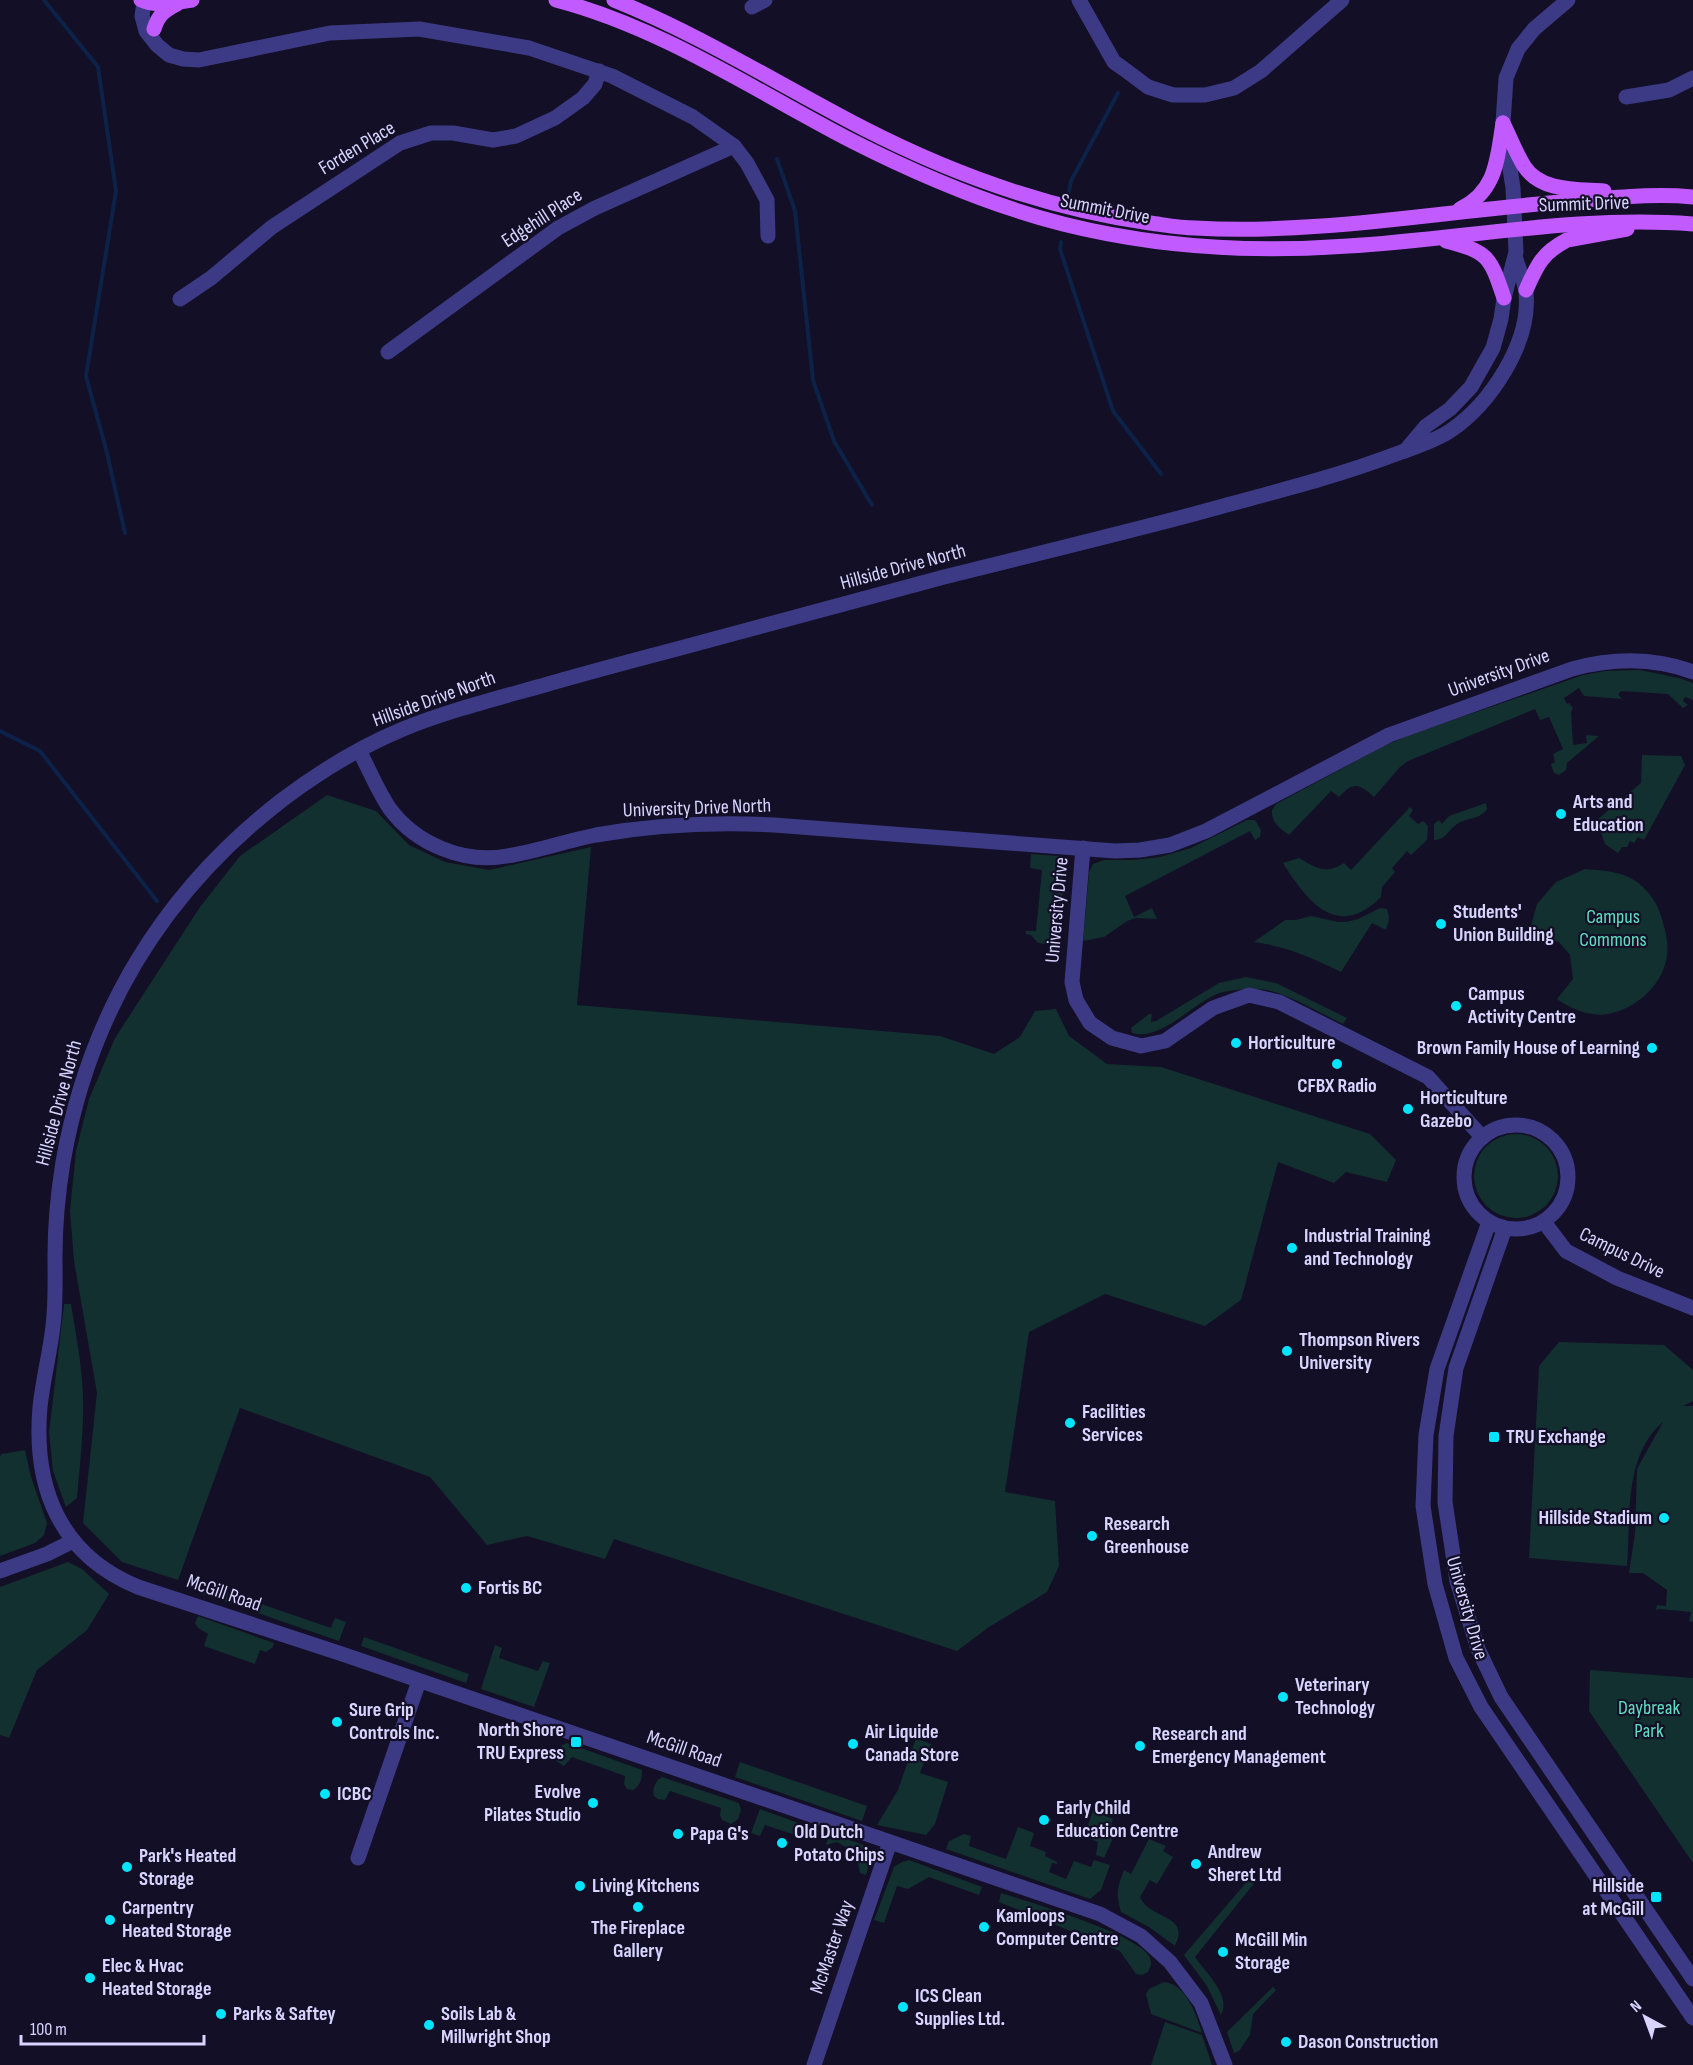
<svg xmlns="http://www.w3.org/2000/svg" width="1693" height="2065" font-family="'Sofia Sans Condensed',sans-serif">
	<rect width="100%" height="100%" fill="#130f26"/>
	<!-- green -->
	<g fill="#12302f">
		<path d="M 1640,670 L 1679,678 L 1693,683 L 1693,700 L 1685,697 L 1683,701 L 1688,705 L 1683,708 L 1668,694 L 1621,691 L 1618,694 L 1622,699 L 1584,696 L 1579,688 L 1564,698 L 1567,704 L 1569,703 L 1573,708 L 1571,712 L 1573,745 L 1587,743 L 1586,735 L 1599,736 L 1567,763 L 1566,770 L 1559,775 L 1554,773 L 1551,764 L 1555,762 L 1553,754 L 1563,749 L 1549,717 L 1540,720 L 1535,709 L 1408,761 L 1400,767 L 1374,797 C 1359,784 1354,781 1339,797 L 1331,791 L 1289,835 C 1280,829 1271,822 1272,810 L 1276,804 L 1384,746 L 1410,735 L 1583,675 L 1605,671 Z"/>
		<polygon points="1642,755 1681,756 1685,765 1644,840 1638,837 1634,843 1630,841 1627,847 1622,847 1618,853 1605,844 1597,820 1641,783"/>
		<polygon points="327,795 376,811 409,845 445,862 489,870 591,847 577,1005 940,1036 994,1054 1020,1037 1035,1011 1056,1009 1069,1036 1107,1064 1161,1067 1370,1134 1396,1160 1387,1182 1346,1172 1334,1183 1278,1162 1241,1300 1205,1326 1105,1294 1029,1332 1005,1492 1055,1501 1059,1566 1047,1592 989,1627 957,1651 614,1539 605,1559 527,1536 487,1545 430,1477 240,1408 178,1580 122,1562 83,1523 97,1393 74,1261 70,1211 76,1151 89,1099 115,1038 200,907 240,856"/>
		<path d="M 1486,803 L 1487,809 C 1480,820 1467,817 1457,824 C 1448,830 1446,840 1434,840 L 1434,824 L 1439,820 L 1442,824 L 1449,816 Z"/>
		<path d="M 1410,807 L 1413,810 L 1409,816 L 1418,824 L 1423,821 L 1428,826 L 1427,840 L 1411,855 L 1407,851 L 1392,868 L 1395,872 L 1382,887 L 1381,897 C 1337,941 1307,901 1283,863 L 1299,858 C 1317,868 1325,875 1344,863 L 1351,870 Z"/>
		<polygon points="1247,820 1255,820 1261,830 1260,837 1255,840 1250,831 1125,896 1134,917 1152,908 1157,919 1136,918 1127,921 1104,937 1083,941 1089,872 1093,864 1104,860 1134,860 1160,857 1191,848"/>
		<path d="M 1031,854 L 1059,856 L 1062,858 L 1059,861 L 1064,866 L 1060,938 C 1055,947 1047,944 1038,943 L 1031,935 L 1026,934 L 1026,931 L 1036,931 L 1042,870 L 1030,868 Z"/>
		<path d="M 1585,869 C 1598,870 1614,871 1626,876 C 1643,883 1656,899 1661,916 C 1665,929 1669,942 1667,956 C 1663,985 1636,1009 1608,1014 C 1590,1017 1571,1009 1557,999 L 1573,979 L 1570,955 L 1559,942 L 1529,933 L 1537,904 L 1556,882 Z"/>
		<path d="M 1380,908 L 1387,909 C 1390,917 1389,922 1386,930 L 1372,923 L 1341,972 C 1311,957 1288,947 1254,942 L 1285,920 L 1296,920 L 1311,916 L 1338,922 L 1346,922 L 1358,919 Z"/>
		<path d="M 1246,977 L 1276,983 L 1347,1018 L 1343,1024 C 1322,1014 1289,994 1267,990 C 1253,988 1231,989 1217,994 C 1192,1004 1160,1042 1132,1033 L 1131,1028 L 1149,1014 L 1152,1014 L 1151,1022 L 1156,1021 L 1219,983 Z"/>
		<circle cx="1516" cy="1176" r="42"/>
		<path d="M 64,1304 L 71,1304 C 76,1335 82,1365 83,1396 C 84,1430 80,1464 77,1498 L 66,1507 L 53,1471 L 49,1433 Z"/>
		<path d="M 1559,1342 L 1664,1345 L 1693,1370 L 1693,1401 L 1683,1406 L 1693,1406 L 1693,1622 L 1689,1621 L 1691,1612 L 1660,1609 L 1656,1610 L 1657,1605 L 1666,1606 L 1667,1590 L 1643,1573 L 1629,1573 L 1635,1533 L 1637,1469 L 1663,1422 C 1623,1456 1631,1518 1627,1566 L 1529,1558 L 1539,1366 Z"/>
		<polygon points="25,1450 31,1477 47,1523 44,1535 35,1543 0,1556 0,1456 2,1454"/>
		<polygon points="68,1562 82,1569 109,1594 87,1630 37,1670 9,1738 0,1735 0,1587"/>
		<polygon points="203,1584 331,1628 335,1618 346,1622 339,1641 200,1593"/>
		<polygon points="198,1616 274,1643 273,1647 266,1652 260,1650 255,1664 204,1646 208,1634 198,1628 195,1623"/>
		<polygon points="364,1637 469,1674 466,1683 361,1646"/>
		<polygon points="495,1645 502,1648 499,1658 538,1671 543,1661 550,1663 534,1707 481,1689"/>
		<polygon points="1590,1670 1693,1678 1693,1863 1589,1711"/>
		<polygon points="916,1738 931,1744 920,1773 948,1782 935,1824 926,1835 877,1825 898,1790"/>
		<path d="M 567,1743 L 642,1770 C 642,1779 641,1785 633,1790 L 627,1789 L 624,1784 L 625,1776 L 572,1757 L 564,1766 L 556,1761 L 562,1745 Z"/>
		<polygon points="740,1762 867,1806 862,1821 735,1777"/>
		<path d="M 662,1777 L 739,1803 L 741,1810 L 738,1819 L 731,1824 L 722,1820 L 720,1815 L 721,1808 L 670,1791 L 665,1800 L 658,1799 L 654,1796 C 652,1789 655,1781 662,1777 Z"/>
		<polygon points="760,1809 812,1828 804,1838 765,1825 760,1836 751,1833"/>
		<polygon points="1093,1811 1113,1819 1111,1824 1118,1827 1104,1858 1096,1855 1098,1842 1084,1836"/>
		<polygon points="1018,1827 1034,1833 1030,1846 1046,1852 1045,1856 1057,1862 1057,1864 1052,1863 1049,1872 1066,1879 1074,1861 1091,1867 1094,1860 1110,1865 1101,1890 1090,1899 946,1849 949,1841 964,1834 971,1836 969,1846 1006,1859"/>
		<path d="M 829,1833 L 861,1844 L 867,1848 L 871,1858 L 866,1875 L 860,1873 C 858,1856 852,1850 837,1842 L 826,1845 Z"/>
		<path d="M 1149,1839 L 1166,1846 L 1163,1851 L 1173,1857 L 1157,1884 L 1150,1880 L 1140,1897 C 1150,1920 1191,1914 1175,1946 L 1149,1927 L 1121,1912 C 1116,1894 1117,1888 1124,1870 L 1131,1874 Z"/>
		<polygon points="909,1860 982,1887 979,1895 929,1877 908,1889 897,1886 884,1923 874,1920 894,1867 902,1862"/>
		<path d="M 1251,1877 L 1256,1881 L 1195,1957 C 1205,1972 1232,1996 1221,2015 L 1207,1986 L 1184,1955 Z"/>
		<path d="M 1001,1893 C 1029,1902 1137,1934 1149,1956 C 1151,1959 1151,1962 1151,1965 L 1148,1972 L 1142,1975 L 1136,1974 L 1120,1951 L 999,1902 Z"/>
		<path d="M 1164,1982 C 1186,1984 1196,2014 1202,2033 L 1151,2014 L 1146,1994 L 1149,1989 Z"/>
		<polygon points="1273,1987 1276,1990 1253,2014 1250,2035 1239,2051 1234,2053 1227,2032"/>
		<polygon points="1165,2022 1202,2035 1212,2065 1151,2065"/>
	</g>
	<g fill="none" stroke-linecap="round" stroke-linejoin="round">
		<!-- stream -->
		<g stroke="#0c2248" stroke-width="4">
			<polyline points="44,0 98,67 116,191 86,376 107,453 125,533"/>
			<polyline points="777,159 795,211 813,380 834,441 872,505"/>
			<polyline points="1068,197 1071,181 1118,93"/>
			<polyline points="1061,242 1060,249 1113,411 1161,474"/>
			<polyline points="0,731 40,751 157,901"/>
		</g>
		<!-- minor -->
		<g stroke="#3d3a85" stroke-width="15">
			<polyline points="1079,0 1114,62 1124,69 1148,87 1173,95 1205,95 1234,88 1261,71 1342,0"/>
			<polyline points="144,2 142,16 146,31 157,45 169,55 183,59 199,60 330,33 419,29 529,48 612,76 693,117 734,146 747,163 767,200 768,236"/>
			<polyline points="752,7 765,0"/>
			<polyline points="1626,97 1669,90 1693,78"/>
			<polyline points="180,299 211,278 272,227 400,143 431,133 453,133 493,140 516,136 555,118 583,98 595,84 599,71"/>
			<polyline points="388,352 558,228 595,208 734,146"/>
			<polyline points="1405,451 1426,426 1450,409 1471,387 1493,348 1501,319 1504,298 1516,252 1513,188 1503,123 1506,78 1518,49 1534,29 1568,0"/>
			<path d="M 362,756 C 371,774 379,793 390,809 C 416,844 464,864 507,856 C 537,851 566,841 596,835 C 654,825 715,822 774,825 L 1115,851 L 1140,850 L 1170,845 L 1206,831 L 1389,735 L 1572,669 C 1613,658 1653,657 1693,672"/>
			<polyline points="1083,848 1072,982 1076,1000 1090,1023 1112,1038 1141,1046 1165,1041 1213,1008 1249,995 1279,1002 1428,1077 1482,1137"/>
			<circle cx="1516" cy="1177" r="52"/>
			<polyline points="1489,1222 1437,1369 1426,1435 1423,1506 1435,1584 1456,1658 1481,1707 1693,2018"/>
			<polyline points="1544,1222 1566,1251 1617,1278 1693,1308"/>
			<polyline points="1505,1228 1456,1368 1446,1436 1445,1502 1457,1581 1478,1649 1501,1697 1693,1979"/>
			<polyline points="0,1571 47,1554 73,1541"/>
			<polyline points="358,1858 419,1681"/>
			<polyline points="814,2065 890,1842"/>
			<path d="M 1225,2065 L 1201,2003 L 1170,1962 L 1141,1936 L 1100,1914 L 345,1655 L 138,1587 C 60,1555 33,1488 40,1407 C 43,1379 50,1353 53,1326 C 56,1302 55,1279 55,1256 C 55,1224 58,1193 63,1162 C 89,1014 163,892 282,800 C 319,772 360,747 403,729 C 450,710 499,698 548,684 C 590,672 631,661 673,650 C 763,626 854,601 944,577 C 1028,556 1111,536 1194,514 C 1262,495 1330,479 1396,454 C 1415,447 1433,442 1450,431 C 1490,404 1531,343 1526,293 C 1525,282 1519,270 1516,259"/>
		</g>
		<!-- major -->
		<g stroke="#c25bff" stroke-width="15">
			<path d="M 141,0 C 157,7 175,3 192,0"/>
			<path d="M 556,0 C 663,28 755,91 852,141 C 919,175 989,205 1063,224 C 1155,247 1253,253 1348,246 C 1463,239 1577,215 1693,224"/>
			<path d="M 614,0 C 701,35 778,84 861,127 C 952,174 1048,209 1150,223 C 1165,225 1180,228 1195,228 C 1322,235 1448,210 1574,201 C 1614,198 1653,193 1693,197"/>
			<path d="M 154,29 C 158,15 165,10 177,4"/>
			<path d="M 1503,123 C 1510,137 1516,153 1524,166 C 1541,192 1577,189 1604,191"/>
			<path d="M 1460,209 C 1497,191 1497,159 1503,123"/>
			<path d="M 1446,241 C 1489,252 1490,257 1504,298"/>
			<path d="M 1526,290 C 1537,265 1542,253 1567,240 L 1627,229"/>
		</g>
	</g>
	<!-- markers -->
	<g fill="#00e5ff" stroke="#130f26" stroke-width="2">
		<circle cx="1561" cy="814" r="6"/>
		<circle cx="1441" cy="924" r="6"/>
		<circle cx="1456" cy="1006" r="6"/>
		<circle cx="1236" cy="1043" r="6"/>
		<circle cx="1652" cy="1048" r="6"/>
		<circle cx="1337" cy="1064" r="6"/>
		<circle cx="1408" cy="1109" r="6"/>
		<circle cx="1292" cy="1248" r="6"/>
		<circle cx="1287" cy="1351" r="6"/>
		<circle cx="1070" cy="1423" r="6"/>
		<rect x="1488" y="1431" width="12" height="12" rx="3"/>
		<circle cx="1664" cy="1518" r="6"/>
		<circle cx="1092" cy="1536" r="6"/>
		<circle cx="466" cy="1588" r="6"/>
		<circle cx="1283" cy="1697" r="6"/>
		<circle cx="337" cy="1722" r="6"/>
		<rect x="570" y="1736" width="12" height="12" rx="3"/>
		<circle cx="853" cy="1744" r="6"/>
		<circle cx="1140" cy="1746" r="6"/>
		<circle cx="325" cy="1794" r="6"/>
		<circle cx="593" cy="1803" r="6"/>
		<circle cx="1044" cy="1820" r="6"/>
		<circle cx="678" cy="1834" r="6"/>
		<circle cx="782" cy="1843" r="6"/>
		<circle cx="1196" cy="1864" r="6"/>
		<circle cx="127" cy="1867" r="6"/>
		<circle cx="580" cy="1886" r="6"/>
		<rect x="1650" y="1891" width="12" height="12" rx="3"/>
		<circle cx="638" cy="1907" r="6"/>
		<circle cx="110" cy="1920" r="6"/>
		<circle cx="984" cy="1927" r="6"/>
		<circle cx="1223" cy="1952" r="6"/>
		<circle cx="90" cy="1978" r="6"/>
		<circle cx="903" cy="2007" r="6"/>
		<circle cx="221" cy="2014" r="6"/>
		<circle cx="429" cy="2025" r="6"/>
		<circle cx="1286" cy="2042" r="6"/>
	</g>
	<g text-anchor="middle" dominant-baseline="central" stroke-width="4.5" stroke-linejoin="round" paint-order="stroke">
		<!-- street labels -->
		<g font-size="20" fill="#d9d4ff" stroke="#130f26">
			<text transform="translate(357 148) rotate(-31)">Forden Place</text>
			<text transform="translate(1584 204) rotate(-2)">Summit Drive</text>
			<text transform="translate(1105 209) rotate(11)">Summit Drive</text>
			<text transform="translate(542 218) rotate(-33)">Edgehill Place</text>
			<text transform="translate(903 567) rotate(-15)">Hillside Drive North</text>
			<text transform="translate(1499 673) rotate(-20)">University Drive</text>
			<text transform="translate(434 699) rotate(-20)">Hillside Drive North</text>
			<text transform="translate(697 808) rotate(-2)">University Drive North</text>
			<text transform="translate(1057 910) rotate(-85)">University Drive</text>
			<text transform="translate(59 1103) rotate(-75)">Hillside Drive North</text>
			<text transform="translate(1622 1253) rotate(26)">Campus Drive</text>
			<text transform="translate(224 1593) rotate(19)">McGill Road</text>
			<text transform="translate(1467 1608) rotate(74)">University Drive</text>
			<text transform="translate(684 1749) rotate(19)">McGill Road</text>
			<text transform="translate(832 1947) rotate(-71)">McMaster Way</text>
		</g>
		<!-- poi labels -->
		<g font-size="20" font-weight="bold" fill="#d9d4ff" stroke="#130f26" text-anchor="start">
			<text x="1573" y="802">Arts and<tspan x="1573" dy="23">Education</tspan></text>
			<text x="1453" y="912">Students'<tspan x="1453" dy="23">Union Building</tspan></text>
			<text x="1468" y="994">Campus<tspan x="1468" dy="23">Activity Centre</tspan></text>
			<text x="1248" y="1043">Horticulture</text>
			<text x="1640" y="1048" text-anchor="end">Brown Family House of Learning</text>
			<text x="1337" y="1086" text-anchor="middle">CFBX Radio</text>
			<text x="1420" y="1098">Horticulture<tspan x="1420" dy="23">Gazebo</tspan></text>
			<text x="1304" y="1236">Industrial Training<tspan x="1304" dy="23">and Technology</tspan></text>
			<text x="1299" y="1340">Thompson Rivers<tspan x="1299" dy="23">University</tspan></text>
			<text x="1082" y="1412">Facilities<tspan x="1082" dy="23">Services</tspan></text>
			<text x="1506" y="1437">TRU Exchange</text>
			<text x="1652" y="1518" text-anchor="end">Hillside Stadium</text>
			<text x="1104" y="1524">Research<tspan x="1104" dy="23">Greenhouse</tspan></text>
			<text x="478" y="1588">Fortis BC</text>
			<text x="1295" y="1685">Veterinary<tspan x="1295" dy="23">Technology</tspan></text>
			<text x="349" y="1710">Sure Grip<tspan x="349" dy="23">Controls Inc.</tspan></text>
			<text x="564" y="1730" text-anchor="end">North Shore<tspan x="564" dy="23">TRU Express</tspan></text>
			<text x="865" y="1732">Air Liquide<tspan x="865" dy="23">Canada Store</tspan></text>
			<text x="1152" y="1734">Research and<tspan x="1152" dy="23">Emergency Management</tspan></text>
			<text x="581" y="1792" text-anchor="end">Evolve<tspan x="581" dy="23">Pilates Studio</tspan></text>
			<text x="337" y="1794">ICBC</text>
			<text x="1056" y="1808">Early Child<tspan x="1056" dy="23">Education Centre</tspan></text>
			<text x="794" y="1832">Old Dutch<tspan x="794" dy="23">Potato Chips</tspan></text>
			<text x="690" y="1834">Papa G's</text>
			<text x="1208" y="1852">Andrew<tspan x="1208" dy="23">Sheret Ltd</tspan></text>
			<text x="139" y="1856">Park's Heated<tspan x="139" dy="23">Storage</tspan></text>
			<text x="592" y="1886">Living Kitchens</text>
			<text x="1644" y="1886" text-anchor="end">Hillside<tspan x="1644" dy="23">at McGill</tspan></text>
			<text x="122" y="1908">Carpentry<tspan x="122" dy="23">Heated Storage</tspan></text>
			<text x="996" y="1916">Kamloops<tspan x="996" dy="23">Computer Centre</tspan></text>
			<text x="638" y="1928" text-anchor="middle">The Fireplace<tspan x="638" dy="23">Gallery</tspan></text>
			<text x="1235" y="1940">McGill Min<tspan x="1235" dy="23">Storage</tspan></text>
			<text x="102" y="1966">Elec &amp; Hvac<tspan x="102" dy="23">Heated Storage</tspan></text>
			<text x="915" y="1996">ICS Clean<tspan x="915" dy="23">Supplies Ltd.</tspan></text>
			<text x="233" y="2014">Parks &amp; Saftey</text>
			<text x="441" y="2014">Soils Lab &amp;<tspan x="441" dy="23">Millwright Shop</tspan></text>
			<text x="1298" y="2042">Dason Construction</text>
		</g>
		<!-- park labels -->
		<g font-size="20" fill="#5fe0c0" stroke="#130f26">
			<text x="1613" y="917">Campus<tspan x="1613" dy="23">Commons</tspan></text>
			<text x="1649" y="1708">Daybreak<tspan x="1649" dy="23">Park</tspan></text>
		</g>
	</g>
	<!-- north arrow -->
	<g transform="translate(1645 2017) rotate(319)" stroke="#130f26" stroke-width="4.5" paint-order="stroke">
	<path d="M0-4.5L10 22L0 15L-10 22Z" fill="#d9d4ff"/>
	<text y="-9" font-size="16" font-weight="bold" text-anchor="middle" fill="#d9d4ff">N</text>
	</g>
	<!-- scale -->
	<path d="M21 2035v9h183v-9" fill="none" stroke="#d9d4ff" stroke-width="3"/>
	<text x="30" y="2035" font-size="18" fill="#d9d4ff" stroke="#130f26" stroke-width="4.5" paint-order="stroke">100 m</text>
</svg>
